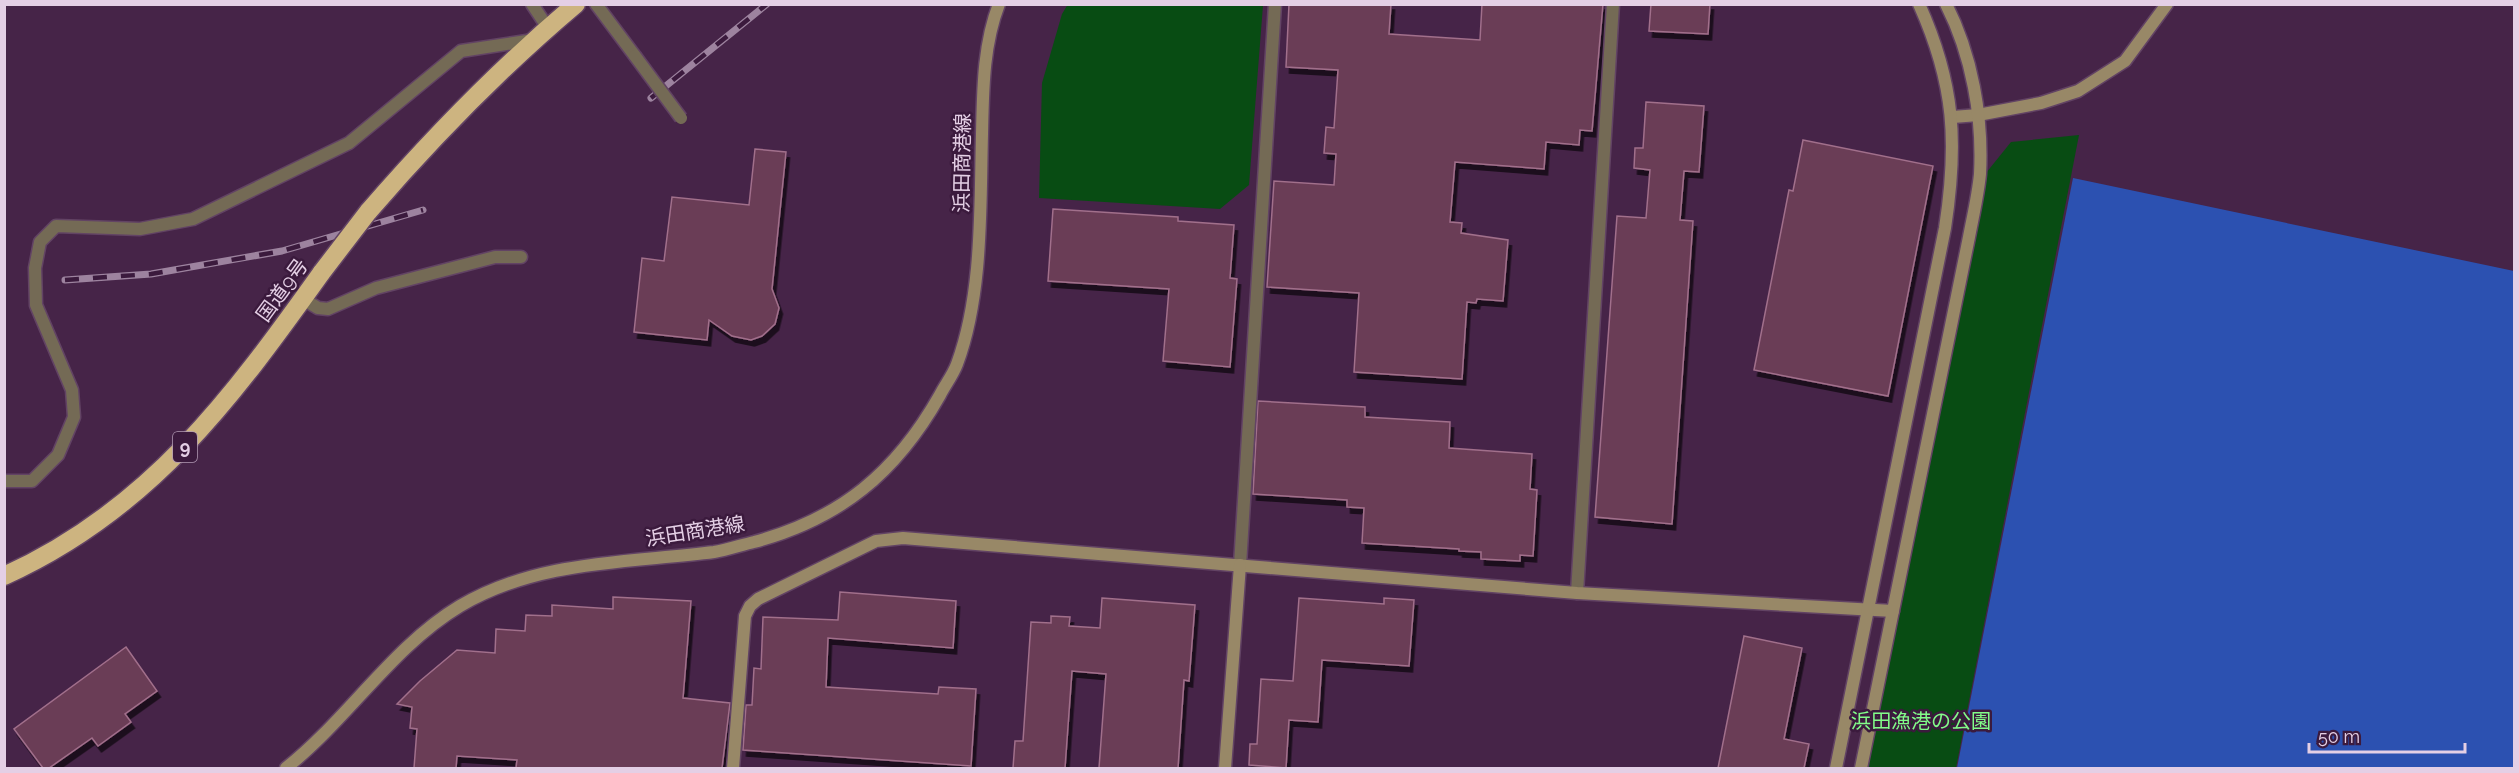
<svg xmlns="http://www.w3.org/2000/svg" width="2519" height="773" font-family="Raleway,'Noto Sans JP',sans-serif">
	<defs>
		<filter id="shadow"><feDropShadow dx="3.5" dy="6" stdDeviation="0" flood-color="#0009"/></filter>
	</defs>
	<rect width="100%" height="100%" fill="#462448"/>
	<!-- green -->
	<g fill="#084c13">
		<polygon points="1068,4 1263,5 1249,185 1220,209 1039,198 1042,83 1062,14"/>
		<polygon points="2079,135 1956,768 1866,768 1986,173 2011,142"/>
	</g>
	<!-- water -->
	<polygon fill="#2c51b1" points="2073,178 2514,271 2514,768 1957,768"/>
	<!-- building -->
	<g fill="#6a3c56" stroke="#a16f8b" stroke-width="1.5" filter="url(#shadow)">
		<polygon points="1289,4 1391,4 1389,34 1480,40 1482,4 1603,4 1592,131 1580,130 1579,145 1546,142 1544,169 1455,162 1450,222 1462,223 1461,233 1508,240 1503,301 1477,299 1476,303 1467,302 1462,379 1354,372 1359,293 1267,287 1274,181 1334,185 1336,154 1324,153 1326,127 1334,128 1338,70 1286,67"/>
		<polygon points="1651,4 1710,4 1708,34 1649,31"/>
		<polygon points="1646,102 1704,106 1699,172 1684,171 1680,220 1693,221 1672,524 1595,517 1617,216 1646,218 1650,170 1634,168 1635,148 1643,148"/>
		<polygon points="1803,140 1933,166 1888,396 1754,370 1789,190 1793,191"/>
		<polygon points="755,149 786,152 772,289 779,308 775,324 762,336 751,340 732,336 709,320 707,340 634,332 642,258 664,261 672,197 749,205"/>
		<polygon points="1053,209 1178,217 1178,221 1234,225 1230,278 1237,279 1230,367 1163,361 1169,289 1048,281"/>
		<polygon points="1258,401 1365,407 1365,417 1450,422 1449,448 1532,454 1530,489 1537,490 1533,556 1520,555 1520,561 1481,559 1481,552 1459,551 1459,549 1362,543 1364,508 1347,507 1347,500 1253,494"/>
		<polygon points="840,592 956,601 953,648 828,638 826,687 938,694 939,687 976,689 971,766 743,750 746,705 752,705 754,668 761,669 763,617 838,620"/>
		<polygon points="613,597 691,601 683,698 730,703 722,768 516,768 517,760 457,756 456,768 414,768 417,729 410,728 412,707 397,704 420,681 457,650 495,653 496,629 525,631 526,615 552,616 552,605 613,609"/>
		<polygon points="1102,598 1195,605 1189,681 1184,680 1178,768 1099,768 1106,674 1072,671 1065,768 1013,768 1015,741 1023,741 1031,622 1051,623 1051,616 1070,617 1069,626 1100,628"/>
		<polygon points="1299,598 1384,604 1384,598 1414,600 1409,666 1322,660 1318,722 1289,720 1286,768 1249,765 1250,744 1257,744 1261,679 1293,681"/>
		<polygon points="1744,636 1802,648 1784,739 1809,744 1804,768 1718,768"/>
		<polygon points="126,647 157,691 125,714 131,722 98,746 92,738 49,768 43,768 14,729"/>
	</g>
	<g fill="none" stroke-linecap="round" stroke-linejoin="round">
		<defs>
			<g id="lane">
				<polyline points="596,4 635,56"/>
				<polyline points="303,299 318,308 328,309 376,288 495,257 521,257"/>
			</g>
			<g id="street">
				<polyline points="532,4 548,28"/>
				<polyline points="4,481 32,481 58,455 74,417 72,390 36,305 35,268 40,242 56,226 140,229 193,219 349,143 461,51 533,40"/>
				<polyline points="1240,565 1275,4"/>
				<polyline points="1577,593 1613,4"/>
			</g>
			<g id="secondary">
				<polyline points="1953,117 1978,115 2041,103 2078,91 2125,61 2167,4"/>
				<path d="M 286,768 C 347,720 393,646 460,606 C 538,560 627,563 714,552 C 727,550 741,545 754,542 C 840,519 896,473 940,395 C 945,385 953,375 957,364 C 983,294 980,207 982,134 C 983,91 983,45 999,4"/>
				<polyline points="733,768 745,616 750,606 758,599 876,541 903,538 1577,593 1893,611"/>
				<polyline points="1225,768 1240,565"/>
				<path d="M 1836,768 L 1945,228 C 1958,143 1955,84 1919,4"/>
				<path d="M 1861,768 L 1969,237 C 1973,216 1978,195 1980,174 C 1983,117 1972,55 1946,4"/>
			</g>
			<g id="highway">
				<path d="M 368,212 C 433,137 500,68 576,4"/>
				<path d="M 4,576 C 150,510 232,398 322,272"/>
			</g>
		</defs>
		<!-- lane casing -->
		<use href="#lane" stroke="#624364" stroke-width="15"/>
		<!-- street casing -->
		<use href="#street" stroke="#624364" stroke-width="15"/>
		<!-- secondary casing -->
		<use href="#secondary" stroke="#624364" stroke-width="15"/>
		<!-- highway casing -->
		<use href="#highway" stroke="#624364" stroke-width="21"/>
		<!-- lane -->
		<use href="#lane" stroke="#746a55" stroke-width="12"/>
		<!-- street -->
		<use href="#street" stroke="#746a55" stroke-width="12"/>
		<!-- secondary -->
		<use href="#secondary" stroke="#988867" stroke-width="12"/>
		<!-- highway -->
		<use href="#highway" stroke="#cdb480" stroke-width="18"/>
		<defs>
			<g id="rail">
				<polyline points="651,98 767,4"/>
				<polyline points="65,280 151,274 282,251 423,210"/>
			</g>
		</defs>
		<!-- rail casing -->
		<use href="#rail" stroke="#9d839f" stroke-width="7"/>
		<!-- rail -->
		<use href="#rail" stroke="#3b1a3d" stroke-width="4.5" stroke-dasharray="14" stroke-linecap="butt"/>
		<defs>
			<polyline id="lane-bridge" points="635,56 681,118"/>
			<polyline id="highway-bridge" points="322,272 368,212"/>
		</defs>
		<!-- lane-bridge casing -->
		<use href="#lane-bridge" stroke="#624364" stroke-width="15" stroke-linecap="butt"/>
		<!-- highway-bridge casing -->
		<use href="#highway-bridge" stroke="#624364" stroke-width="21" stroke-linecap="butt"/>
		<!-- lane-bridge -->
		<use href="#lane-bridge" stroke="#746a55" stroke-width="12"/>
		<!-- highway-bridge -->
		<use href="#highway-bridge" stroke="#cdb480" stroke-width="18"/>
	</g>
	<g text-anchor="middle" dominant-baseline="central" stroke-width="5" stroke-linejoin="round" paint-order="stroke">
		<!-- shield labels -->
		<rect fill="#3b1a3d" stroke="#b199b3" stroke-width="1.5" x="173" y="432" width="24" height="30" rx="4.5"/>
		<g font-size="18" font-weight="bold" fill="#e4cfe5">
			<text x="185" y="447">9</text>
		</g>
		<!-- street labels -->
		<g font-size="20" fill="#e4cfe5" stroke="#3b1a3d">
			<text transform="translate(962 163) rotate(-89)">浜田商港線</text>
			<text transform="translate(282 290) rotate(-54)">国道9号</text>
			<text transform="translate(695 531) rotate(-9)">浜田商港線</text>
		</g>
		<!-- park labels -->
		<g font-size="20" fill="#82fc89" stroke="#3b1a3d">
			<text x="1921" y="721">浜田漁港の公園</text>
		</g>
	</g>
	<!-- border -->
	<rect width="2519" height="773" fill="none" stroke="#e4cfe5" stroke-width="12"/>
	<!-- scale -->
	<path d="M2309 743v9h156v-9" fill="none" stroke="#e4cfe5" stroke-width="3"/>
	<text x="2318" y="743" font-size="18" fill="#e4cfe5" stroke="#3b1a3d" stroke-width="4.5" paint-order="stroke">50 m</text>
</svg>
